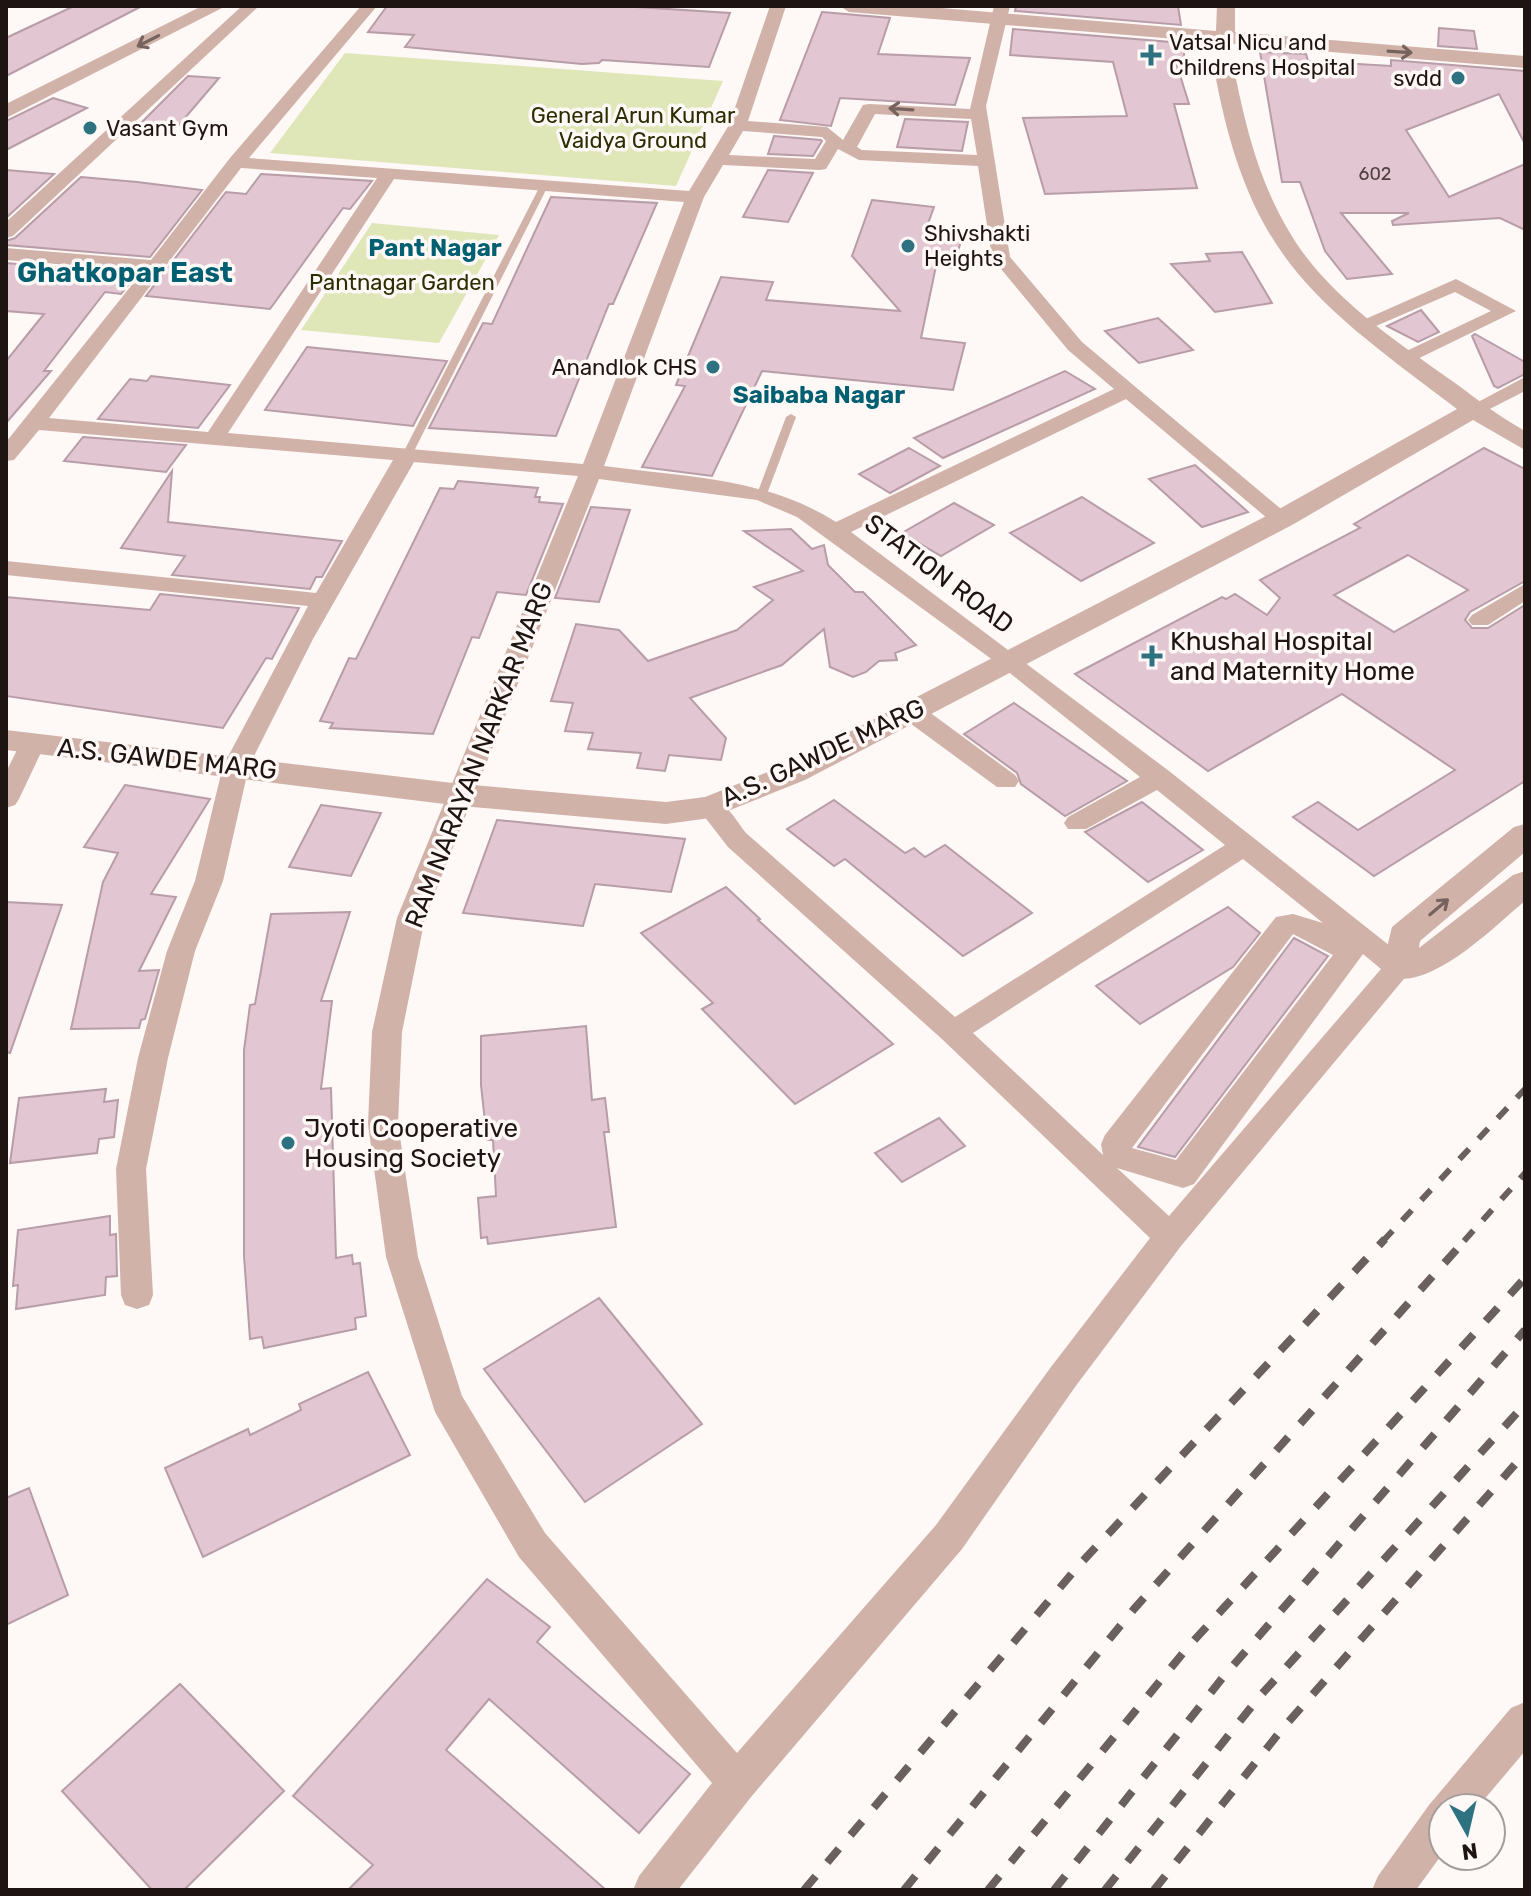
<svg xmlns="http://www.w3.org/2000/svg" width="1531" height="1896" font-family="Rubik,sans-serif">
	<rect width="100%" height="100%" fill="#fef8f6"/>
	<!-- green -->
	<g fill="#dfe6b8">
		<polygon points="345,53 723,81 676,186 270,153"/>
		<polygon points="372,223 499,235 439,343 301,330"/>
	</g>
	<!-- building -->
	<g fill="#e2c6d1" stroke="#b89da8" stroke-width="2" fill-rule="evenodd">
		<polygon points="74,6 142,6 6,76 6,38"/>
		<polygon points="387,6 621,6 730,13 709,67 602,60 599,63 582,64 405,47 414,35 368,32"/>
		<polygon points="1016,6 1178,6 1181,25 1015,11"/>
		<polygon points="822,12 890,18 878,54 970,58 955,105 840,98 831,126 780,120"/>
		<polygon points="1439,28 1474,31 1477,49 1438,46"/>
		<polygon points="1013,29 1183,43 1185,63 1176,62 1189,104 1174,104 1197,188 1045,194 1023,118 1127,116 1113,62 1010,55"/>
		<polygon points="1260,52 1306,54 1308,61 1391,66 1391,60 1525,71 1525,144 1499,94 1406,130 1449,197 1525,164 1525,230 1500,218 1393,225 1392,221 1409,213 1341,213 1392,274 1347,279 1325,251 1300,182 1282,182"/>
		<polygon points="188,76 219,78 179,125 142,122"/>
		<polygon points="53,98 87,108 6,150 6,121"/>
		<polygon points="905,119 968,122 962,151 897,147"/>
		<polygon points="774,136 821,140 822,141 813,156 768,154"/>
		<polygon points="6,170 54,174 6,218"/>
		<polygon points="768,170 813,173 788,222 743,217"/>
		<polygon points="261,174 372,181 350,209 343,208 270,309 146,296 226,192 246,194"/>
		<polygon points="81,177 137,182 202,190 150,257 6,245 6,241 15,238"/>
		<polygon points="551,197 657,203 613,304 609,304 556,436 429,428 483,323 492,324"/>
		<polygon points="872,200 934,207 925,232 963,236 952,268 936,266 921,338 965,343 953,390 762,371 712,476 642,467 685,386 676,385 721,277 773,282 766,300 900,311 852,256"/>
		<polygon points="1242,252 1272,303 1215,312 1171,264 1210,261 1206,254"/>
		<polygon points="6,263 137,274 121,294 105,292 44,371 51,371 6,423 6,361 44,314 6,311"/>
		<polygon points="1421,310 1439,332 1418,342 1387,326"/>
		<polygon points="1158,318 1193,350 1139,363 1105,331"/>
		<polygon points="1475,334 1525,362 1525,374 1498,388 1494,386 1472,336"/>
		<polygon points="307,347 447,361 413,426 265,410"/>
		<polygon points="1065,371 1095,389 943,458 914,438"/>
		<polygon points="151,376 230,385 198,428 98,419 130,379 147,381"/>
		<polygon points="83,437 186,445 166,472 64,461"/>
		<polygon points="909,448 940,466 890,493 859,474"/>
		<path d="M 1484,448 L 1525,469 L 1525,581 L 1470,612 L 1465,620 L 1472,628 L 1488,628 L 1525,605 L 1525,781 L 1374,876 L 1293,817 L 1318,802 L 1358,830 L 1455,770 L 1342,694 L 1208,771 L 1075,674 L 1222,597 L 1226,599 L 1235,594 L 1267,615 L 1280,598 L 1260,580 L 1360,528 L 1354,524 ZM 1408,555 L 1468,590 L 1394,632 L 1334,595 Z"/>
		<polygon points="1195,465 1248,512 1202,527 1149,479"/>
		<polygon points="172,471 168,522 342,541 322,577 316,577 310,589 172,575 185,556 121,548"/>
		<polygon points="458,481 538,488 535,497 540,497 539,502 563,504 526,595 497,592 479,638 472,637 433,734 330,728 333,723 320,721 349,658 356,659 440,488 454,489"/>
		<polygon points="1082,497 1154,543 1081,581 1010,533"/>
		<polygon points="954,503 994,525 941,556 902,533"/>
		<polygon points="591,507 630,510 599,602 555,598"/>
		<polygon points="791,529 812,549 824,545 828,565 855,592 863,592 916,645 895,653 897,660 879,661 866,672 853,677 830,667 824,629 782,665 690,698 726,738 721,760 669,755 665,771 637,768 641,753 588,749 593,733 565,731 573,703 551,701 576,624 619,630 648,661 737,630 773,600 754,587 803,571 744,531"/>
		<polygon points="160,594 299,608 272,659 266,658 223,728 6,696 6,597 150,610"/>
		<polygon points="1014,703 1127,781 1065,816 1021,784 1017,773 964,734"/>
		<polygon points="125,785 210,799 151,894 176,897 139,971 159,970 145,1019 141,1020 139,1028 71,1029 103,882 118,853 84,847"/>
		<polygon points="834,800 905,853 914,848 925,857 945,845 1032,913 963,956 845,859 834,866 787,829"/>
		<polygon points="1142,802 1203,850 1148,882 1085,832"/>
		<polygon points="321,805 381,813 351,876 289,867"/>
		<polygon points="497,820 685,839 671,892 595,884 583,926 463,913"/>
		<polygon points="726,887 760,919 758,920 893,1044 795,1104 702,1009 713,1003 641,933"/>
		<polygon points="6,902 62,905 10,1053 6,1052"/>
		<polygon points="1228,907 1260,933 1233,967 1140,1024 1096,986"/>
		<polygon points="350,912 321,1001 332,1001 321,1089 331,1088 336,1258 352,1255 353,1264 360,1263 366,1316 355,1318 356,1329 264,1348 262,1337 250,1339 244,1256 244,1050 250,1005 255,1004 271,914"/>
		<polygon points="1294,938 1328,956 1175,1157 1138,1147"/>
		<polygon points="586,1026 592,1100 605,1098 609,1132 604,1132 616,1227 488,1244 487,1237 481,1238 478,1198 496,1196 493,1140 487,1140 481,1085 481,1036"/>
		<polygon points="106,1089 104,1102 118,1100 114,1137 99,1139 97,1153 10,1163 19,1098"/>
		<polygon points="939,1118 965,1146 902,1182 875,1153"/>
		<polygon points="110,1216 110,1235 116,1234 117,1276 106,1277 105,1295 16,1309 18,1285 13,1286 18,1230"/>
		<polygon points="599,1298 702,1424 585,1502 484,1369"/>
		<polygon points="368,1372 410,1455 203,1557 165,1468 248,1429 250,1435 301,1410 299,1404"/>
		<polygon points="29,1488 68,1595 6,1625 6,1498"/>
		<polygon points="487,1579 550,1627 537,1642 690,1774 639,1833 489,1699 446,1750 606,1890 348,1890 373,1865 293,1796"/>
		<polygon points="180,1684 284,1791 184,1890 152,1890 62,1791"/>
	</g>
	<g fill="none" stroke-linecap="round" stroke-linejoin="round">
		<!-- service -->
		<g fill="#d0b2a9" fill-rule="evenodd">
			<polygon points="544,183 548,186 412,455 407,458 403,457 402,455 540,186"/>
			<polygon points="791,414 796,417 767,494 762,497 758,496 757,494 786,417"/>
		</g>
		<!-- minor -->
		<g fill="#d0b2a9" fill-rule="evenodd">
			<polygon points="242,6 259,6 13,236 6,238 6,222"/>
			<path d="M 361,6 L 377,6 L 249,158 L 689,191 L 729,125 L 770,6 L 786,6 L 748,121 L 827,127 L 843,140 L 863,105 L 869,104 L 970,109 L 994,6 L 1010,6 L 986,106 L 1010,257 L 1082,342 L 1293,519 L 1282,526 L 1274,524 L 1126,399 L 851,532 L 1169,771 L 1409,961 L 1413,968 L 1181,1246 L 1075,1387 L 962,1549 L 751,1797 L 678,1890 L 633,1890 L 639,1876 L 712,1783 L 519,1557 L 435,1412 L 386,1257 L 368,1124 L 372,1032 L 397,918 L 578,476 L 414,462 L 313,639 L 249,766 L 223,881 L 195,951 L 168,1058 L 146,1169 L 153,1295 L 149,1305 L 137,1309 L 125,1305 L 121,1295 L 116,1169 L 138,1058 L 167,951 L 195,881 L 223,766 L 308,606 L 6,575 L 6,561 L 316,593 L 393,460 L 39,430 L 14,460 L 6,461 L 6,442 L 143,271 L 6,260 L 6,248 L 151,260 L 230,158 ZM 875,114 L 971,119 L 977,155 L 862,150 L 857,147 ZM 743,131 L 822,137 L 826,141 L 815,159 L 729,155 ZM 838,149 L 859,160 L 978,166 L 992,258 L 1068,350 L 1114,389 L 836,522 C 765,477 685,477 604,466 L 704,197 L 723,165 L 820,170 L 826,169 ZM 241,168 L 377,178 L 208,432 L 49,418 ZM 394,179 L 684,202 L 583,464 L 228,433 ZM 599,479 L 757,500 L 797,517 L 1001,666 L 1140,777 L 1068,817 L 1064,823 L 1068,829 L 1086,829 L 1157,790 L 1225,845 L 955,1017 L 746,833 C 734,818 723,794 701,801 L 697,807 L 728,847 L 943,1040 L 1150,1238 L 1051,1367 L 936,1525 L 737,1753 L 545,1533 L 462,1396 L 418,1257 L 398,1124 L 402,1032 L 425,918 ZM 1243,859 L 1323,923 L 1293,914 L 1276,917 L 1105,1135 L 1101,1144 L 1103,1155 L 973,1033 ZM 1293,934 L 1333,955 L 1176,1160 L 1132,1148 ZM 1363,954 L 1381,969 L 1169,1216 L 1117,1168 L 1183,1188 L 1194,1184 Z"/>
			<polygon points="1456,279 1516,311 1405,365 1398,363 1395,359 1398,355 1491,311 1455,292 1369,329 1362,331 1352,325"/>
			<polygon points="1525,377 1525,391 1482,413 1475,415 1465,409"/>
			<polygon points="1525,584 1525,601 1488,625 1472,625 1468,620 1472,615"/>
			<polygon points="912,704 921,706 1015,775 1019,781 1015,787 997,787 903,718 900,712 903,706"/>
			<polygon points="32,736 41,738 45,744 19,799 15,805 6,808 6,772 23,738"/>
			<polygon points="1525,1702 1525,1751 1477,1808 1443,1808 1443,1853 1416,1890 1372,1890 1378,1876 1429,1805 1511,1708"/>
		</g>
		<!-- tertiary -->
		<g fill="#d0b2a9" fill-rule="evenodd">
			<polygon points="202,6 226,6 6,118 6,104"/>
			<polygon points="840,6 918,6 1216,31 1217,6 1235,6 1235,32 1525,56 1525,68 849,12"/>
			<path d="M 1226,73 L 1236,79 C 1247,132 1261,186 1290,233 C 1328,297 1396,341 1455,383 C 1478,400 1500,417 1525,431 L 1525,450 L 1473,420 L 1292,525 L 805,780 L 710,818 L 666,824 L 461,806 L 6,750 L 6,730 L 461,784 L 666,802 L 705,797 L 783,766 L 1000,654 L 1272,513 L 1457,409 C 1317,303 1251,261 1216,79 Z"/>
			<path d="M 1525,824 L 1525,852 L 1420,941 L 1419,948 L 1513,875 L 1525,871 L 1525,901 C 1492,928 1432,991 1387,977 L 1382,968 L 1392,927 L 1514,827 Z"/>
		</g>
		<!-- rail-far1 -->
		<g stroke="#6a615e" stroke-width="6" stroke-dasharray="14 14" stroke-linecap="butt">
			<polyline points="1383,1241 1525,1089"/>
			<polyline points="1464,1241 1525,1173"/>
		</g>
		<!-- rail -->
		<g stroke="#6a615e" stroke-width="8" stroke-dasharray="18 18" stroke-linecap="butt">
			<polyline points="804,1890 1080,1564 1385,1239"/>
			<polyline points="904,1890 1134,1609 1466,1239"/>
			<polyline points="988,1890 1188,1647 1525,1278"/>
			<polyline points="1054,1890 1224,1676 1525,1330"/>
			<polyline points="1105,1890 1260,1696 1525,1404"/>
			<polyline points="1154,1890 1283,1728 1525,1453"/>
		</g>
	</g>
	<!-- one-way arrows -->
	<defs><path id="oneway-shaft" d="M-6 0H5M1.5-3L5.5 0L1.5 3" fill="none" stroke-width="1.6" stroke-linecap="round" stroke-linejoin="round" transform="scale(2)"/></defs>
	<g stroke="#77635d">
		<use href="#oneway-shaft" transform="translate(148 41) rotate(153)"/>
		<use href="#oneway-shaft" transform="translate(1400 52) rotate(4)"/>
		<use href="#oneway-shaft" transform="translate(901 109) rotate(-176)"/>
		<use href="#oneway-shaft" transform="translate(1439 907) rotate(-40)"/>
	</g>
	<!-- markers -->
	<g fill="#2e7282" stroke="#fef8f6" stroke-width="3">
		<path d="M1147 43h8v8h8v8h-8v8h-8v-8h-8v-8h8z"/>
		<circle cx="1458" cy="78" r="8"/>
		<circle cx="90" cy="128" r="8"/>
		<circle cx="908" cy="246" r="8"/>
		<circle cx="713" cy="367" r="8"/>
		<path d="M1148 644h8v8h8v8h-8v8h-8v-8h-8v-8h8z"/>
		<circle cx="288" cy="1143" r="8"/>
	</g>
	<g text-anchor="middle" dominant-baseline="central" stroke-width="7" stroke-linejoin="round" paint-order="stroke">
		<!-- far-number labels -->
		<g font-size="18" fill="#4f4041">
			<text x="1375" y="174">602</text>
		</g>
		<!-- far-poi labels -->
		<g font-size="22" fill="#1e1411" stroke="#fef8f6" text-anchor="start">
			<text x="1169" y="42">Vatsal Nicu and<tspan x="1169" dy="25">Childrens Hospital</tspan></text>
			<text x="1442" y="78" text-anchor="end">svdd</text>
			<text x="106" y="128">Vasant Gym</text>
			<text x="924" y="233">Shivshakti<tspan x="924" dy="25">Heights</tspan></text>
			<text x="697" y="367" text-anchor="end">Anandlok CHS</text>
		</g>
		<!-- far-park labels -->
		<g font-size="22" fill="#2a2e00" stroke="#fef8f6">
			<text x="633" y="115">General Arun Kumar<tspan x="633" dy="25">Vaidya Ground</tspan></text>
			<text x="402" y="282">Pantnagar Garden</text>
		</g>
		<!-- far-neighbourhood labels -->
		<g font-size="24" font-weight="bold" fill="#005f71" stroke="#fef8f6">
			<text x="435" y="248">Pant Nagar</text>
			<text x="819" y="395">Saibaba Nagar</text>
		</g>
		<!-- street labels -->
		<g font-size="26" fill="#1e1411" stroke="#fef8f6">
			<text transform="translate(939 574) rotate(37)">STATION ROAD</text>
			<text transform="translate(823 753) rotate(-25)">A.S. GAWDE MARG</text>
			<text transform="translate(479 755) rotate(-69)">RAM NARAYAN NARKAR MARG</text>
			<text transform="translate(167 759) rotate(6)">A.S. GAWDE MARG</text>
		</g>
		<!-- poi labels -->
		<g font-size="26" fill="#1e1411" stroke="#fef8f6" text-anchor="start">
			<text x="1170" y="641">Khushal Hospital<tspan x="1170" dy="30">and Maternity Home</tspan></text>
			<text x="304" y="1128">Jyoti Cooperative<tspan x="304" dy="30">Housing Society</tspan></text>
		</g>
		<!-- far-district labels -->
		<g font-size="28" font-weight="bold" fill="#005f71" stroke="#fef8f6">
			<text x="125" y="272">Ghatkopar East</text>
		</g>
	</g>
	<!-- border -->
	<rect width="1531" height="1896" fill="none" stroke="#1e1411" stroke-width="16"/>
	<!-- north arrow -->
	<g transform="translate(1467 1832) rotate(172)"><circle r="38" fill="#fef8f6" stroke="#a49d9a" stroke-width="2"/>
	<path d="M0-6L14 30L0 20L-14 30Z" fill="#2e7282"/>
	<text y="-12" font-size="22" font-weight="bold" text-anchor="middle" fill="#1e1411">N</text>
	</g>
</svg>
